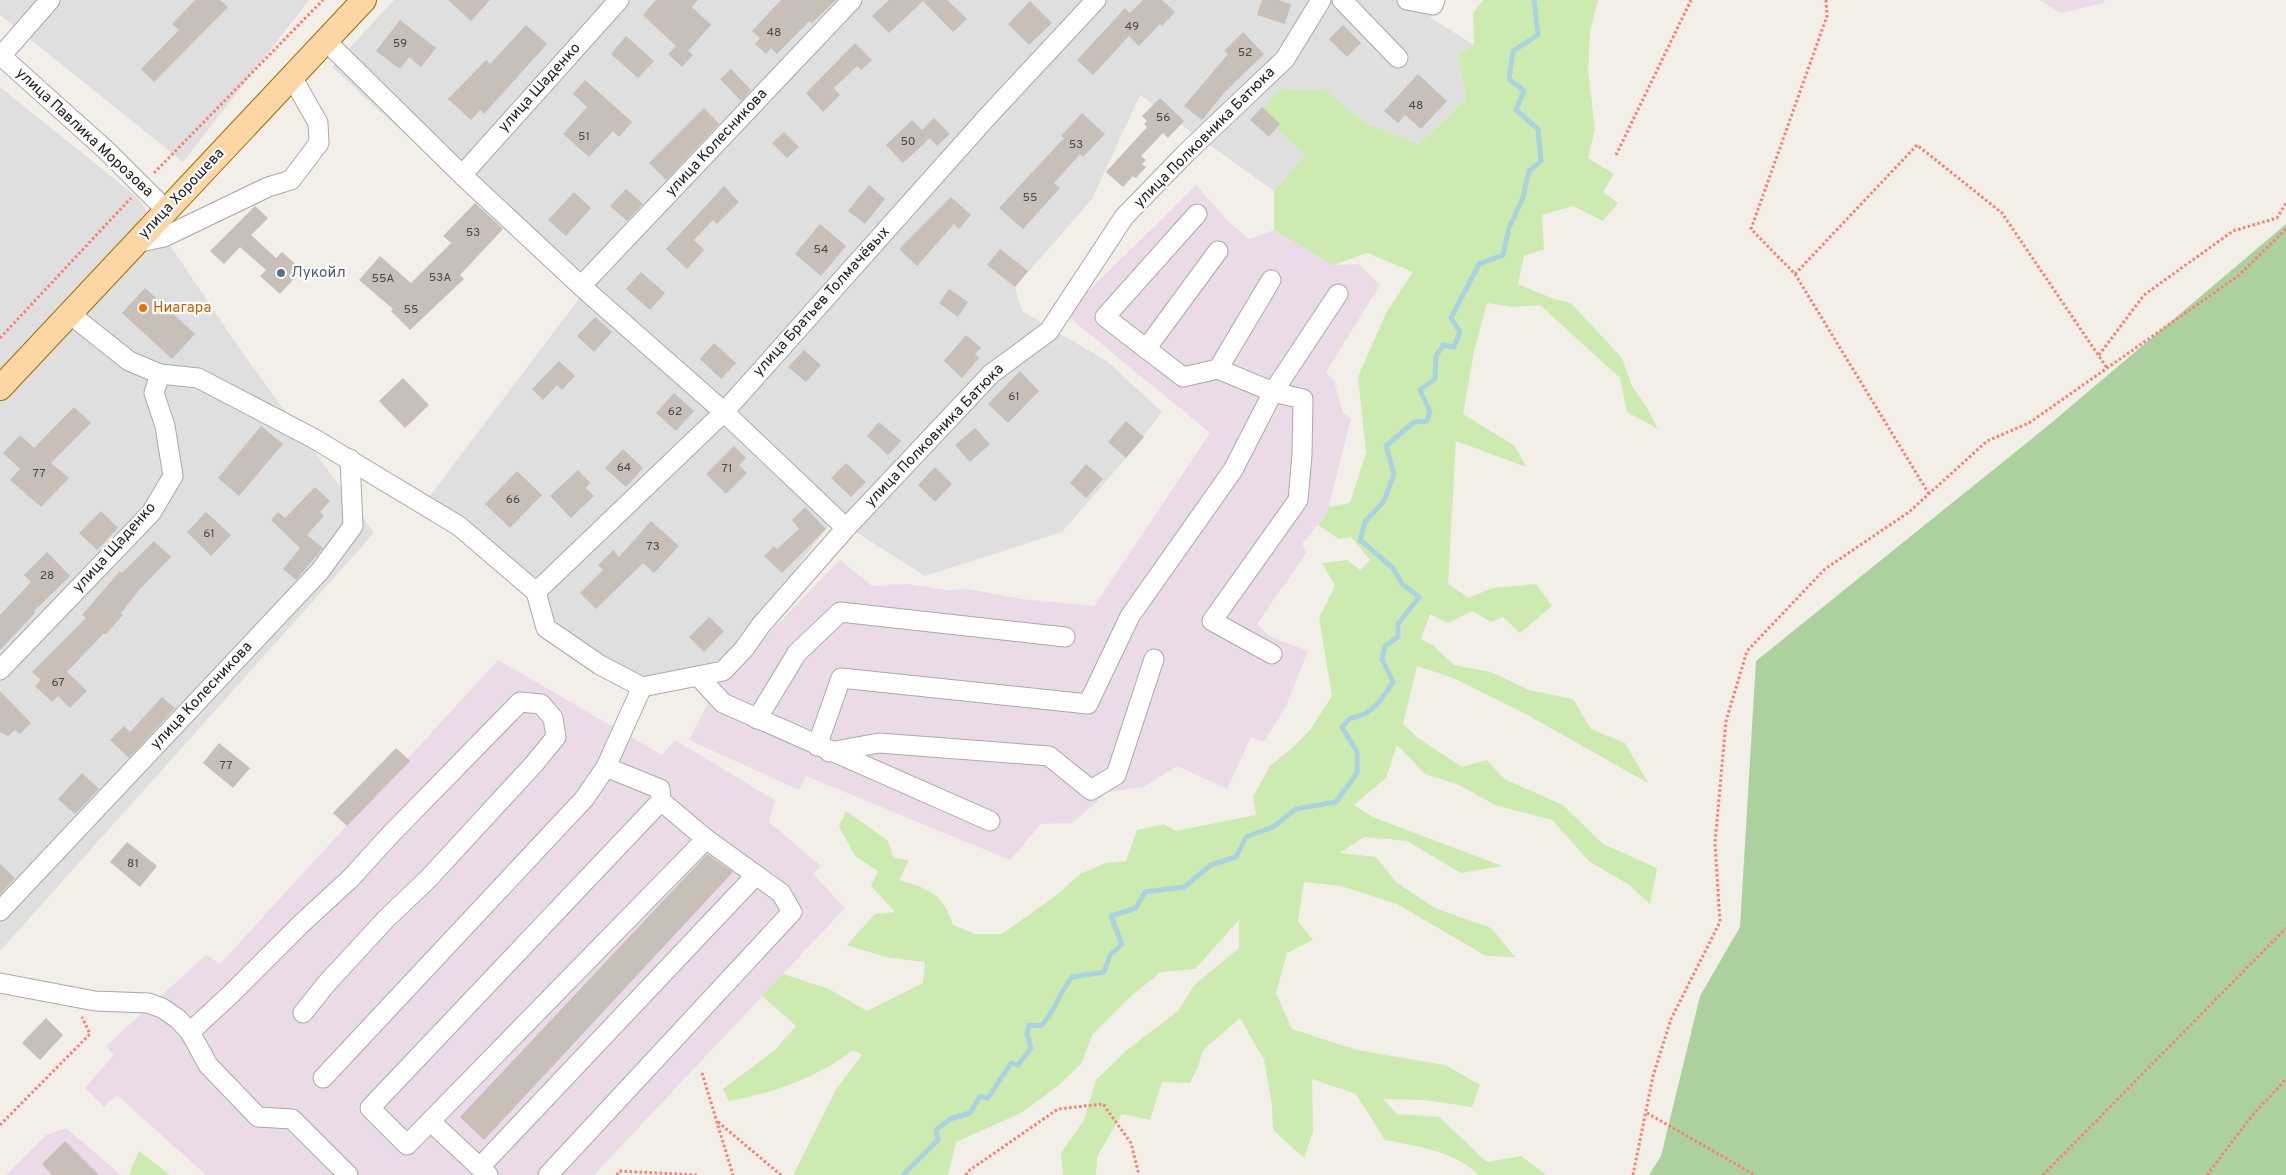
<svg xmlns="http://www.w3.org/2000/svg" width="2286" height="1175" font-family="Overpass,sans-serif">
	<rect width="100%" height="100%" fill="#f2efe9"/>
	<!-- residential -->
	<g fill="#e0dfdf">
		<polygon points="0,0 309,0 183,162 0,15"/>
		<polygon points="394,0 1434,0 1431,18 1474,45 1458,54 1466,99 1419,144 1365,123 1328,91 1260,113 1305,155 1274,191 1140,95 1092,199 1015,287 1022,311 1108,362 1162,412 1126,458 1062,532 925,576 834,518 731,656 650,683 574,638 429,497 581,296 332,67"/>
		<polygon points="0,87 138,198 242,352 374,533 0,951"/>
	</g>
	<!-- industrial -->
	<g fill="#ebdbe8">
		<polygon points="2039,0 2105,0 2103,3 2061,13"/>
		<polygon points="1196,185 1228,221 1249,239 1274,230 1333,265 1358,264 1380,285 1326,372 1334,381 1343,413 1351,419 1327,513 1302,544 1307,552 1257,624 1269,636 1308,651 1286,706 1264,742 1251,737 1227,789 1177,766 1144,787 1108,792 1072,823 1041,824 1010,860 806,776 799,790 689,740 716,687 840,560 872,586 907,584 948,590 968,589 1021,599 1094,606 1210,433 1065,314"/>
		<polygon points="498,660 662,755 675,740 775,800 769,822 821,866 813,874 845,908 594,1175 206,1175 117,1095 104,1107 85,1088 114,1055 106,1046 206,955 220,964"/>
		<polygon points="66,1128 121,1175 6,1175 46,1135"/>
	</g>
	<!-- grass -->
	<g fill="#cdebb0">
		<path d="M 1483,0 L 1598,0 L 1590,32 L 1588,71 L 1595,129 L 1588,158 L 1614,174 L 1603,192 L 1618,203 L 1603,221 L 1573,206 L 1542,215 L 1544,249 L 1524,256 L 1518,284 L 1554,299 L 1571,303 L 1622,358 L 1632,386 L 1646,406 L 1658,429 L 1627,412 L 1620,378 L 1540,305 L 1512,307 L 1487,303 L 1474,352 L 1463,414 L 1515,446 L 1526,467 L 1456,441 L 1448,584 L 1469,598 L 1492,588 L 1536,584 L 1552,606 L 1520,633 L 1503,617 L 1491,622 L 1472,611 L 1448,623 L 1430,614 L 1421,639 L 1434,646 L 1454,665 L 1491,672 L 1529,690 L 1573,699 L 1591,729 L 1625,743 L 1648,783 L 1524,713 L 1453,678 L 1417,666 L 1403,724 L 1418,738 L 1462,767 L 1487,760 L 1504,779 L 1563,805 L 1603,844 L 1657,868 L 1650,904 L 1628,884 L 1590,862 L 1552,820 L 1495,805 L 1459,785 L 1425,774 L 1397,745 L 1386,778 L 1354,805 L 1373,817 L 1502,866 L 1461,873 L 1407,841 L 1364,837 L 1340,853 L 1376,857 L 1397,883 L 1435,908 L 1491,928 L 1515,957 L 1486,956 L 1397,904 L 1341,886 L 1304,882 L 1298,921 L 1313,940 L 1287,953 L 1276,993 L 1292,1029 L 1357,1050 L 1445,1065 L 1480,1085 L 1472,1107 L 1424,1100 L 1383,1099 L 1397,1114 L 1439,1117 L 1487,1162 L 1521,1156 L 1546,1175 L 1479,1175 C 1453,1151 1418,1146 1385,1140 L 1356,1094 L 1312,1079 L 1313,1132 L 1304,1158 L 1273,1130 L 1272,1105 L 1264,1060 L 1240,1018 L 1203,1050 L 1198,1067 L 1190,1083 L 1162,1082 L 1150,1120 L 1122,1114 L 1097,1157 L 1096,1175 L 1063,1175 L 1061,1153 L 1084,1120 L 1096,1080 L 1127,1050 L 1178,1011 L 1194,985 L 1239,948 L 1239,920 L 1195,969 L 1161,972 L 1131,996 L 1093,1034 L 1081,1064 L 1059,1085 L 1021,1113 L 956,1142 L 948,1175 L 795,1175 L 794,1173 L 837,1088 L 862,1055 L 853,1050 C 817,1078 773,1093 729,1101 L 723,1089 L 775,1050 L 796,1026 L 762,996 L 783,974 L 829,989 L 867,1011 L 923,983 L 925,962 L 885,957 L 847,945 L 875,914 L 895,912 L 871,886 L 878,871 L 855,856 L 839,826 L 846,811 L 887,840 L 894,858 L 909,860 L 899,880 C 929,889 943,893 953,925 L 975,934 L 1002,934 L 1058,894 L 1080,874 L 1106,863 L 1126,861 L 1137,830 L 1164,824 L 1176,831 L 1256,815 L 1253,797 L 1270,766 L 1291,749 L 1310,730 L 1332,696 L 1319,618 L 1335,586 L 1322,563 L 1347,560 L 1360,570 L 1370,560 L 1351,537 L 1339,539 L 1318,525 L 1327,513 L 1328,507 L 1350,503 L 1366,453 L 1358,377 L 1386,313 L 1413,272 L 1367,253 L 1333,265 L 1274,230 L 1274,191 L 1305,155 L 1260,113 L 1278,89 L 1328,91 L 1365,123 L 1419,144 L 1466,99 L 1458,54 L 1474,45 L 1473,13 Z"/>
		<polygon points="139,1151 170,1175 129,1175"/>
	</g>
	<!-- forest -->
	<polygon fill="#add19e" points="2286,224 2286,1175 1649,1175 1661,1156 1700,996 1740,927 1756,661 2050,424"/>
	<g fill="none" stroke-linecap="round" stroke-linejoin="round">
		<!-- stream -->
		<path stroke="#aad3df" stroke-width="5" d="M 903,1175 L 938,1140 L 936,1130 L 950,1119 L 970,1113 L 980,1096 L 988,1098 L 1011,1063 L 1018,1065 L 1031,1048 L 1027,1034 L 1029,1025 L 1041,1026 C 1056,1010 1059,993 1072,977 L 1104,972 L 1110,955 L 1122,944 L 1111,916 L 1136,908 L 1145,892 L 1184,887 L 1211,865 L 1236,857 L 1246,837 L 1273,827 L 1296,809 L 1336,802 L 1357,773 L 1357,752 L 1342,727 C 1352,714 1352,720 1364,714 C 1377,708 1386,693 1393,682 L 1382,659 L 1385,646 L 1398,637 L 1398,624 L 1419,597 L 1402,584 L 1393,568 L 1360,540 L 1365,522 L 1384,501 L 1394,474 L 1386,446 L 1414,422 L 1427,421 L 1430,412 L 1420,390 L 1435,379 L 1436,356 L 1443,345 L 1454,347 L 1460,332 L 1451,318 L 1479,264 L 1503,255 L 1509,228 L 1523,198 L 1529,171 L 1541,161 L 1538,129 L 1516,110 L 1524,91 L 1509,79 L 1513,51 L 1538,35 L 1534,0"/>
	</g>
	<!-- building -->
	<g fill="#c7bfb8">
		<polygon points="195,0 220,0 228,7 154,82 141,69 179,30 172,24"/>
		<polygon points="448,0 490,0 471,21"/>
		<polygon points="656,0 698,0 692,7 711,25 688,51 693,55 682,67 668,54 676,46 643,15"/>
		<polygon points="781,0 836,0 812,23 809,21 777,54 771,48 766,54 755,44 760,38 752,31"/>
		<polygon points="889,0 947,0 967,19 953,32 923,1 889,33 872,16"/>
		<polygon points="1143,0 1162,0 1175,12 1162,26 1160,24 1139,46 1129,36 1093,75 1077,60 1125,8 1130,13"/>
		<polygon points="1262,0 1278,0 1291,4 1285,24 1257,15"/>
		<polygon points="1030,1 1052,23 1029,45 1008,24"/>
		<polygon points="400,20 436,48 421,67 409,57 400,69 376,51"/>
		<polygon points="526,25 547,44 484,114 480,110 471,120 448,99 486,60 490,64"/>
		<polygon points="1343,25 1361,43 1347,57 1329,39"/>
		<polygon points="1243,32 1264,54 1224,93 1202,120 1184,106 1228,54 1224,51"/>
		<polygon points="626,36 654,61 638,78 611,54"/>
		<polygon points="855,43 872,60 861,70 857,66 834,88 840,95 823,112 806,93"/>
		<polygon points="731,69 751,90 741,101 720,79"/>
		<polygon points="1418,74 1447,101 1421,129 1405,115 1398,123 1384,111"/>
		<polygon points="585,80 632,122 619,137 613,131 589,157 563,134 587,107 573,94"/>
		<polygon points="1160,98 1184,121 1168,138 1163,133 1141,156 1146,160 1142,164 1146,167 1136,178 1133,176 1123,187 1106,172 1147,127 1144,124 1147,121 1142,116"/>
		<polygon points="1262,107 1280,124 1269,137 1250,120"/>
		<polygon points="704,108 719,124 666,180 649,163"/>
		<polygon points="1082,113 1105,134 1083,157 1080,154 1054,183 1060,188 1023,229 999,208 1064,138 1061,136"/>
		<polygon points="934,118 950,134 937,146 930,138 903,163 886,145 912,120 922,130"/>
		<polygon points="784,132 799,147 787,158 772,143"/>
		<polygon points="869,185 885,199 865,224 848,211"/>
		<polygon points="724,186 739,202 717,224 713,220 694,240 704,250 687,269 666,249"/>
		<polygon points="626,189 643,204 627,221 610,206"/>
		<polygon points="574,192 591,208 566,236 548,220"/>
		<polygon points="951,197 971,215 959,229 954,224 917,266 899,249"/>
		<polygon points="475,203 503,229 460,275 464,279 410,330 391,311 393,309 359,280 380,256 411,283 451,243 443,236"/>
		<polygon points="255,206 268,218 251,235 276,258 282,252 302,270 280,294 260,276 266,270 240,247 224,264 210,251"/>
		<polygon points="820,224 846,246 821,276 795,254"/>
		<polygon points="1000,249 1028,271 1015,287 987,265"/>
		<polygon points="641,272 665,293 650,310 626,289"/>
		<polygon points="145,288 195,334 172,359 122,313"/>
		<polygon points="949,289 968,302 958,317 939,303"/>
		<polygon points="595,317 612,332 594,352 577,336"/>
		<polygon points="966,335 981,348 975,354 979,358 962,378 944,361"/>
		<polygon points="714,343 736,363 721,379 700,359"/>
		<polygon points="804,350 821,365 806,382 788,367"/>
		<polygon points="559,361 575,376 562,390 557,385 543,400 532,389"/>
		<polygon points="1020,371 1039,391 1008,423 988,404"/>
		<polygon points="403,378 429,405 405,428 379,401"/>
		<polygon points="674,393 694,411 676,431 656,413"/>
		<polygon points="74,407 91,423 51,463 69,478 41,507 10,480 20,469 3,453 20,435 34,448"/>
		<polygon points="1126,421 1144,437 1126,458 1108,442"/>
		<polygon points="879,422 901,441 888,455 867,436"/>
		<polygon points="261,426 283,444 239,496 218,478"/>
		<polygon points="975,428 990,444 970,462 955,445"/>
		<polygon points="734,446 746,458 739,465 747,473 726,494 706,474"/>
		<polygon points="623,449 643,468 626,487 605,468"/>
		<polygon points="846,463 866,482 851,497 831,478"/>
		<polygon points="1086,464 1103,479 1086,498 1070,483"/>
		<polygon points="935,467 952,484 935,502 918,485"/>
		<polygon points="578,470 590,483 586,488 594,496 571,518 550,496"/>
		<polygon points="517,471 542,495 510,528 485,504"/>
		<polygon points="315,487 330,501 320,512 324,516 307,535 323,548 296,580 283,569 300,548 271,520 278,512 285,518"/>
		<polygon points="805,507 826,529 782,573 764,556 774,546 777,549 799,529 792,520"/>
		<polygon points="101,511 118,528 97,550 79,533"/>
		<polygon points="206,512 231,535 211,556 187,532"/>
		<polygon points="651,521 679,546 654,573 643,563 596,609 580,593 603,570 598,565 613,550 619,557"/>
		<polygon points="154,541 171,557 140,589 121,613 123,615 105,635 104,633 67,672 87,691 70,708 58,696 52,702 35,686 41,680 32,672 86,618 82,615 120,571 122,573"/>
		<polygon points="47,552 70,576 34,611 35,613 0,650 0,615 31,582 24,575"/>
		<polygon points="709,617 724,631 704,652 689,637"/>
		<polygon points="0,691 31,723 20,734 15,730 8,736 0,732"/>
		<polygon points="162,697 175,708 129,758 110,740 124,726 130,732"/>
		<polygon points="219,743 250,768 233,788 203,763"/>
		<polygon points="396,748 410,761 347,826 333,813"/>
		<polygon points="82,773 99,789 75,814 58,799"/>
		<polygon points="127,842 157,866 140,887 110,862"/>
		<polygon points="707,854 733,872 484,1140 460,1117"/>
		<polygon points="0,864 15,878 0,895"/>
		<polygon points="46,1018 63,1035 40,1060 22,1043"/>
		<polygon points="65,1141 99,1175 52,1175 42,1164"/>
	</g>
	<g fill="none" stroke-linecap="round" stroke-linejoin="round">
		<defs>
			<g id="minor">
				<polyline points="1342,0 1398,58"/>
				<polyline points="1407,0 1433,5 1435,0"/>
				<polyline points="326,41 462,175 581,286 724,412 846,528"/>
				<polyline points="0,55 107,151 167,211"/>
				<polyline points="1,56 50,0"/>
				<polyline points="462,175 619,0"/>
				<polyline points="1197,214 1105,317 1183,377 1218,369 1273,392 1338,294"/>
				<polyline points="136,243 164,237 268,187 291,180 319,143 318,123 292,77"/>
				<polyline points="581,286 852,0"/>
				<polyline points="70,314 129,361 160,374 198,378 313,438 459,526 536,592 546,628 600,665 642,687 723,671 744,649 761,625 846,528 991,374 1049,331 1124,217 1186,153 1285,59 1321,0"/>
				<polyline points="1146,349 1218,251"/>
				<polyline points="1218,369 1271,280"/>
				<polyline points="536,592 724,412 988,116 1096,0"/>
				<polyline points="0,670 151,513 173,476 165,426 154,393 160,374"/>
				<polyline points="698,676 723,703 990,821"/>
				<polyline points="757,719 797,653 840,612 1065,637"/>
				<polyline points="817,746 841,678 1088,704 1130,616 1233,470 1273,392 1303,399 1302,455 1298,500 1212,621 1272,654"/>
				<polyline points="829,752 879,743 1049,756 1091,790 1116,775 1154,659"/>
				<polyline points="606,767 660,789 661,801 370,1108 407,1145 706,839 661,801"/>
				<polyline points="0,911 320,571 353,526 350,459"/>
				<polyline points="0,983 95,1001 148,1003 162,1008 178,1019 190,1032 231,994 301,924 351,878 390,835 520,702 541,704 553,718 556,737 534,764 428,879 386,919 327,983 303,1013"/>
				<polyline points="190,1032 208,1065 258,1117 292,1119 348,1175"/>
				<polyline points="323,1078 584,799 606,767 642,687"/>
				<polyline points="430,1121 488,1175"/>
				<polyline points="480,1167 756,875"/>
				<polyline points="548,1175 792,912 781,893 706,839"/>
			</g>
			<polyline id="major" points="0,388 364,0"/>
		</defs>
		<!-- minor casing -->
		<use href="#minor" stroke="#a9a9a9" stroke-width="21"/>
		<!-- major casing -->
		<use href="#major" stroke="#a06b00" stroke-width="26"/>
		<!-- path -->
		<g stroke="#fa8072" stroke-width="3" stroke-dasharray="2.5 2.5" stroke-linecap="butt">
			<polyline points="1826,0 1827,16 1751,229 1795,274 1929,494"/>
			<polyline points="1616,155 1691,0"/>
			<polyline points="154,173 323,0"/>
			<polyline points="1795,274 1917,145 2002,213 2107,368"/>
			<polyline points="0,338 131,198"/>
			<polyline points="2099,355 2144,295 2233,231 2277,218 2286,203"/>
			<polyline points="702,1073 733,1175"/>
			<polyline points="1647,1113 1755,1175"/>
			<polyline points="718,1122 781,1175"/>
			<polyline points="0,1125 90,1034 82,1017"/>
			<polyline points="617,1175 619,1171 698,1175"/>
			<polyline points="966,1175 967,1172 1058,1109 1103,1104 1131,1143 1139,1175"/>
			<polyline points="1633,1175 1653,1076 1671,1019 1720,922 1715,843 1726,721 1747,651 1825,569 1909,512 1987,441 2029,423 2238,276 2286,229"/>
			<polyline points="2043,1175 2286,928"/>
			<polyline points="2207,1175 2251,1117 2286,1079"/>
		</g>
		<!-- minor -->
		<use href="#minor" stroke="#fff" stroke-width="19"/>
		<!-- major -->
		<use href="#major" stroke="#fcd6a4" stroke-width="24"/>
	</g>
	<!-- markers -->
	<circle fill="#5c6f8a" stroke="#fff" stroke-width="2" cx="281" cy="273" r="5"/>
	<circle fill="#e8710a" stroke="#fff" stroke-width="2" cx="143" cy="308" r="5"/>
	<g text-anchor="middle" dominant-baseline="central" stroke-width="4.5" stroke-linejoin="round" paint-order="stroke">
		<!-- number labels -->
		<g font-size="12" fill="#4b4948">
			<text x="1132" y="27">49</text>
			<text x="774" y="33">48</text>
			<text x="400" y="44">59</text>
			<text x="1245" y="53">52</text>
			<text x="1416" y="106">48</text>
			<text x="1163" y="118">56</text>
			<text x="584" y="137">51</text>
			<text x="908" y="142">50</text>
			<text x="1076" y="145">53</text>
			<text x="1030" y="198">55</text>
			<text x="473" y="233">53</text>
			<text x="821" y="250">54</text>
			<text x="440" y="278">53А</text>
			<text x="383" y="279">55А</text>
			<text x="411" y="310">55</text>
			<text x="1014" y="397">61</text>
			<text x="675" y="412">62</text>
			<text x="624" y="468">64</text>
			<text x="727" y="469">71</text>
			<text x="39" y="474">77</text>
			<text x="513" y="500">66</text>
			<text x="209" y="534">61</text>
			<text x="653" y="547">73</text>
			<text x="47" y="576">28</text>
			<text x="58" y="683">67</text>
			<text x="226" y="766">77</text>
			<text x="133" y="864">81</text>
		</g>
		<!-- street labels -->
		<g font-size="15" fill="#222" stroke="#fff">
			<text transform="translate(540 88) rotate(-48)">улица Шаденко</text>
			<text transform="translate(84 133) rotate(43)">улица Павлика Морозова</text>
			<text transform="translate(1205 138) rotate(-45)">улица Полковника Батюка</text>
			<text transform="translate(717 143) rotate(-47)">улица Колесникова</text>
			<text transform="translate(182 194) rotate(-47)">улица Хорошева</text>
			<text transform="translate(822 302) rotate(-48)">улица Братьев Толмачёвых</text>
			<text transform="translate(935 436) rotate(-46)">улица Полковника Батюка</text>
			<text transform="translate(115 548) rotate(-48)">улица Щаденко</text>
			<text transform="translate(202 696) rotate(-47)">улица Колесникова</text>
		</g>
		<!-- service labels -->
		<g font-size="15" fill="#4e5e75" stroke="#fff" text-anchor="start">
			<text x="291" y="273">Лукойл</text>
		</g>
		<!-- food labels -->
		<g font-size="15" fill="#c56008" stroke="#fff" text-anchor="start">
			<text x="153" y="308">Ниагара</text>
		</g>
	</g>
</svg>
